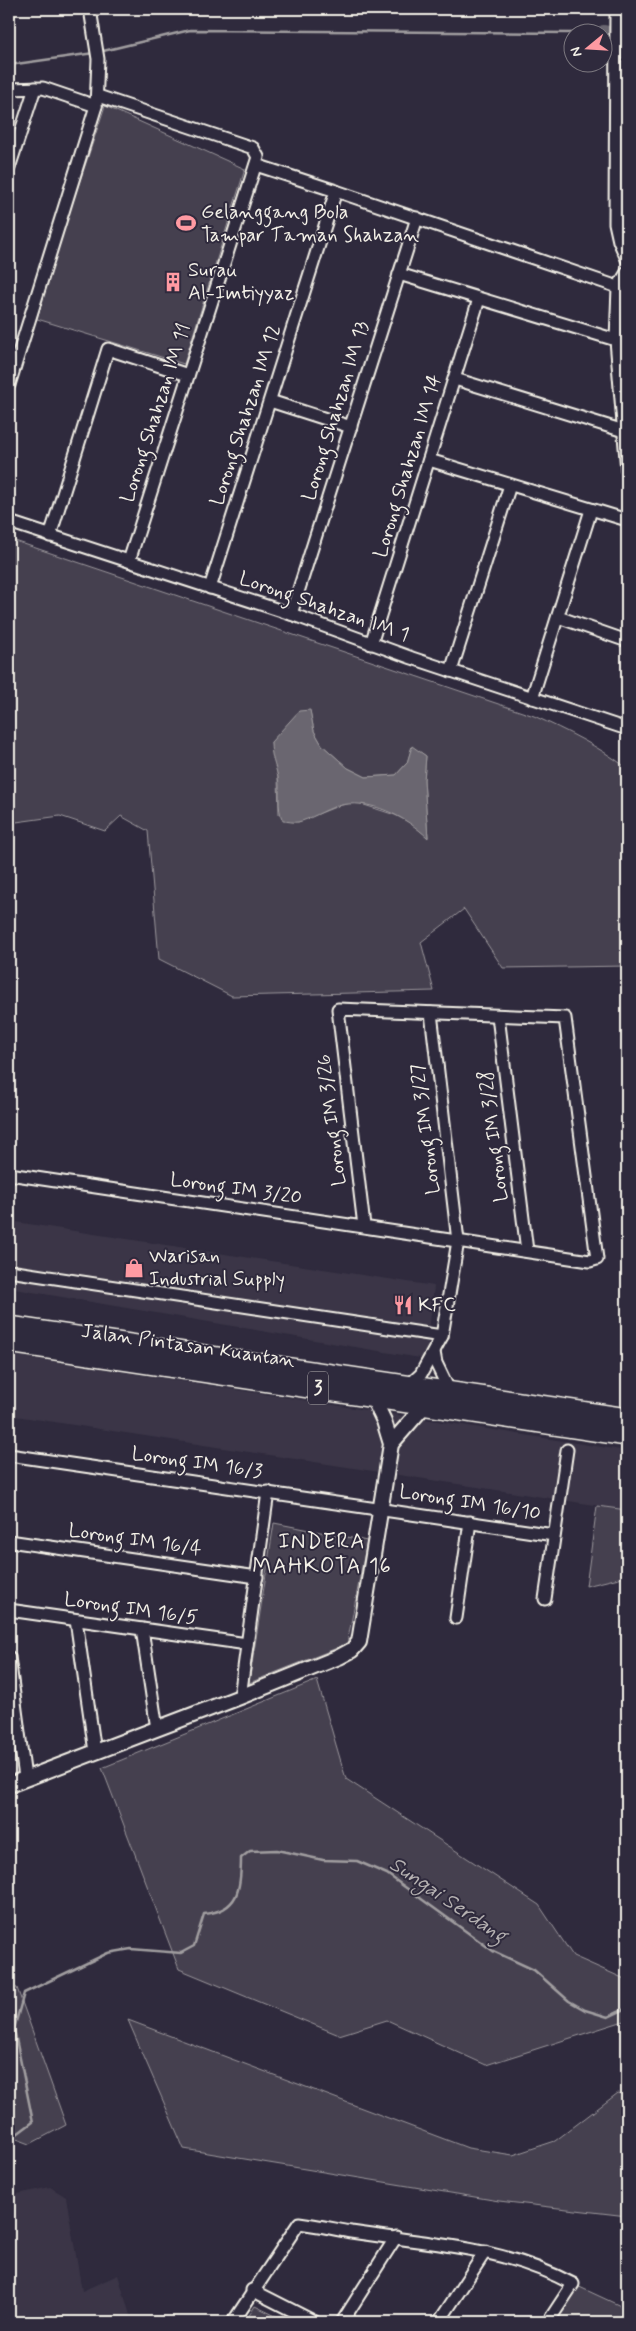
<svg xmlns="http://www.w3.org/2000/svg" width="636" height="2331" font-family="Mynerve,sans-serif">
	<rect width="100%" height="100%" fill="#2f2a3d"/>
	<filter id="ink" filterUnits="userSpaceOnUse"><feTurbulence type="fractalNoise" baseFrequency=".02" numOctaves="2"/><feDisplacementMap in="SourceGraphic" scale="10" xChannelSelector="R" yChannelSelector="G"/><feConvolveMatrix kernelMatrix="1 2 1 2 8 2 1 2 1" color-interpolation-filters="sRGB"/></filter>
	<g filter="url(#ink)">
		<!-- built -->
		<g fill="#3b3647">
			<polygon points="398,9 602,9 602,13"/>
			<polygon points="9,1221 434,1286 426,1359 9,1288"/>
			<polygon points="9,1354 627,1451 627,1510 9,1415"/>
			<polygon points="50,2187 66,2197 82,2291 118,2275 132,2322 9,2322 9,2196"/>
		</g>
		<!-- green -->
		<g fill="#454050" stroke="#9c989c" fill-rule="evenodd">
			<polygon points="105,106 245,169 184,364 34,318"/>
			<path d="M 9,539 L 534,716 C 567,731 598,746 627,768 L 627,966 L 503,968 L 464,909 L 421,942 L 434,991 L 232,996 L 159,959 L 148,831 L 121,816 L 105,831 L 60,816 L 9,823 ZM 310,711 L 314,731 L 322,745 L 348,768 L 366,777 L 396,775 L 407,763 L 412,747 L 426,756 L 424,780 L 428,837 L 413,824 L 395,815 L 355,802 L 338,806 L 298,822 L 279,814 L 278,778 L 271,742 L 283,730 Z"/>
			<polygon points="597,1506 627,1510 627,1576 586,1586"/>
			<polygon points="274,1523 367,1541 347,1644 249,1683"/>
			<polygon points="317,1680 346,1779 539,1905 573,1956 627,1980 627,2020 486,2065 387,2020 339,2035 179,1969 102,1768"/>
			<polygon points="9,1985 17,1988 66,2125 30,2144 9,2136"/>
			<polygon points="128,2020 468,2148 513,2155 555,2141 618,2093 627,2095 627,2216 499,2201 184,2149"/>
			<polygon points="573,2284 627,2309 627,2322 548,2322"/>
			<polygon points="255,2306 288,2322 245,2322"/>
		</g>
		<!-- water -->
		<path fill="#6a6670" stroke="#a19ea0" d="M 310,710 L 314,731 L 322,745 L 348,768 L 366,777 L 396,775 L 407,763 L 412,746 L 426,756 L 424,780 L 428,838 C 406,817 369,797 337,806 C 324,810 311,819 298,822 C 294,823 287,821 283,821 C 276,807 281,792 278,777 C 275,764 271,757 271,742 L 299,711 Z"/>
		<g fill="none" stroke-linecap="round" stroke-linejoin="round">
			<!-- stream -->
			<g stroke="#a19ea0" stroke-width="2.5">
				<polyline points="99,52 190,30 574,33"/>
				<polyline points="9,65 94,53"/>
				<path d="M 9,2140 L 33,2122 L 14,2029 L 24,1993 L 108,1953 L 131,1949 L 181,1953 L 194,1946 L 204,1914 C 239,1911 241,1888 241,1858 L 250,1851 L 277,1850 L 323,1860 L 357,1861 L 387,1874 L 493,1951 L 534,1970 L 569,2001 L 585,2010 L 608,2017 L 627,2008"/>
			</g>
			<!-- river -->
			<polyline stroke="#6a6670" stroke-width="16" points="604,33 627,38"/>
			<defs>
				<g id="minor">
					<polyline points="616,9 615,223 619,241 627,259"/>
					<polyline points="9,89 43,88 96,106"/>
					<polyline points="98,96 253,148 258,157 129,561"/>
					<polyline points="9,168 35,88"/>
					<polyline points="336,191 618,287"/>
					<polyline points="627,272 618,287 616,340 627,471"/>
					<polyline points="399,274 616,340"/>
					<polyline points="455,379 624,431"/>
					<polyline points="9,385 96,106 98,59 90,9"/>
					<polyline points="270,401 351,427"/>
					<polyline points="429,460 627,520"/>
					<polyline points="9,522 291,614 412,658 627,729"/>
					<polyline points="50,536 108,349 188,375"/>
					<polyline points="210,588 336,191 256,165"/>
					<polyline points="291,614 417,218"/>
					<polyline points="558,617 627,641"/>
					<polyline points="371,644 479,299"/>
					<polyline points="451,671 510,485"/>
					<polyline points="532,698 591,510"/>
					<polyline points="498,1016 527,1251"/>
					<polyline points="9,1174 590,1261 597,1259 565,1018 338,1009 364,1226"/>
					<polyline points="9,1271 442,1336"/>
					<polyline points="434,1352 436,1363 449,1390"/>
					<polyline points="410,1384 421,1374 442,1336 458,1241 431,1013"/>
					<polyline points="9,1455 554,1535"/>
					<polyline points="9,1541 257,1577"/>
					<polyline points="545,1599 567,1450"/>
					<polyline points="9,1610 247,1644"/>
					<polyline points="456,1618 470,1522"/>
					<polyline points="76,1620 95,1752"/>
					<polyline points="142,1629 157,1729"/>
					<polyline points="9,1657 25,1778"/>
					<polyline points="240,1697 268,1492"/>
					<polyline points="252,2290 315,2322"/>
					<path d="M 233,2322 L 299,2223 C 316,2225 334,2229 351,2232 C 430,2244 501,2246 573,2284 L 548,2322"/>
					<polyline points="342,2322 396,2237"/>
					<polyline points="439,2322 485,2252"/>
				</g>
				<g id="tertiary">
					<polyline points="391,1444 425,1405"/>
					<polyline points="9,1785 240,1697 339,1657 352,1650 359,1642 391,1444 384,1421 372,1396"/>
				</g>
				<g id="trunk">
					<polyline points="9,1326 627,1418"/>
					<polyline points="9,1343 627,1436"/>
				</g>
			</defs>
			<!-- minor casing -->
			<use href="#minor" stroke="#f4f1e8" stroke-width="15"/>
			<!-- tertiary casing -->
			<use href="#tertiary" stroke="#f4f1e8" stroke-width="18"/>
			<!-- trunk casing -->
			<use href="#trunk" stroke="#f4f1e8" stroke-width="22"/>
			<!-- minor -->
			<use href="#minor" stroke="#2f2a3d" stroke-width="11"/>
			<!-- tertiary -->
			<use href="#tertiary" stroke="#2f2a3d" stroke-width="14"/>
			<!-- trunk -->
			<use href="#trunk" stroke="#2f2a3d" stroke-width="19"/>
		</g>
	</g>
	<!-- icons -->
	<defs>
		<symbol id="stadium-bare" viewBox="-9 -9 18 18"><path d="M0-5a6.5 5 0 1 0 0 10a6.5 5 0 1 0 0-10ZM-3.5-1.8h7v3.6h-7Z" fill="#ff9aa2" stroke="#2f2a3d" stroke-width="2.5" paint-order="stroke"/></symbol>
		<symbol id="building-bare" viewBox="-9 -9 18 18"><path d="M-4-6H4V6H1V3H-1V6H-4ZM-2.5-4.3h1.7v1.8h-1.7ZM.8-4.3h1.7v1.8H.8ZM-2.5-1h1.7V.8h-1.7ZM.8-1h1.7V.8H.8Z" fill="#ff9aa2" stroke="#2f2a3d" stroke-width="2.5" paint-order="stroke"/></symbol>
		<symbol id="shop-bare" viewBox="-9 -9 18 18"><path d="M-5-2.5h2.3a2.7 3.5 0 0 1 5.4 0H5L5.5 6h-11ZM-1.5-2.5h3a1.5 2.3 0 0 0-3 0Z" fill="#ff9aa2" stroke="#2f2a3d" stroke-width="2.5" paint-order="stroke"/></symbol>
		<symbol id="restaurant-bare" viewBox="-9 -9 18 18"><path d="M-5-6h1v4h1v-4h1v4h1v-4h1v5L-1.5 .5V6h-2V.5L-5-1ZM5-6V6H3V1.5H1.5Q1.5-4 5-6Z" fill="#ff9aa2" stroke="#2f2a3d" stroke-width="2.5" paint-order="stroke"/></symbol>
	</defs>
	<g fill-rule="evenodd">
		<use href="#stadium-bare" x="172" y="209" width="28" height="28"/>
		<use href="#building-bare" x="159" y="268" width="28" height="28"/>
		<use href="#shop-bare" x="120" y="1254" width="28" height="28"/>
		<use href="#restaurant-bare" x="389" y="1291" width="28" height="28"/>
	</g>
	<g text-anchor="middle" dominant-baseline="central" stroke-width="4" stroke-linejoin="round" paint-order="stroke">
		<!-- shield labels -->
		<rect fill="#2f2a3d" stroke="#b9b5b5" stroke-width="1" x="308" y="1371.5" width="20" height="33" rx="4"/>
		<g font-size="19" font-weight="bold" fill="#f4f1e8">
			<text x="318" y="1388">3</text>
		</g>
		<!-- poi labels -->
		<g font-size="20" fill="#f4f1e8" stroke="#2f2a3d" text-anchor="start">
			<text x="201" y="212">Gelanggang Bola<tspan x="201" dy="23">Tampar Taman Shahzan</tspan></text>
			<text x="188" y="270">Surau<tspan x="188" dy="23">Al-Imtiyyaz</tspan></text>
			<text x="149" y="1256">Warisan<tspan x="149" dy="23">Industrial Supply</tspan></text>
			<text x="418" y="1305">KFC</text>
		</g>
		<!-- street labels -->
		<g font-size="20" fill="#f4f1e8" stroke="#2f2a3d">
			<text transform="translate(336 411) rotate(-73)">Lorong Shahzan IM 13</text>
			<text transform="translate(156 413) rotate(-72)">Lorong Shahzan IM 11</text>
			<text transform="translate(246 415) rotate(-72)">Lorong Shahzan IM 12</text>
			<text transform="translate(408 466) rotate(-73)">Lorong Shahzan IM 14</text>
			<text transform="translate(324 607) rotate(19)">Lorong Shahzan IM 1</text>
			<text transform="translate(332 1120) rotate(-97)">Lorong IM 3/26</text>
			<text transform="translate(426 1129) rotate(-97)">Lorong IM 3/27</text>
			<text transform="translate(494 1136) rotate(-97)">Lorong IM 3/28</text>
			<text transform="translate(236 1189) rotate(8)">Lorong IM 3/20</text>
			<text transform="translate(188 1346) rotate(8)">Jalan Pintasan Kuantan</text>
			<text transform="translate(197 1463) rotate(8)">Lorong IM 16/3</text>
			<text transform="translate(470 1503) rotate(9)">Lorong IM 16/10</text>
			<text transform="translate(135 1540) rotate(8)">Lorong IM 16/4</text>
			<text transform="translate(131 1609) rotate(8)">Lorong IM 16/5</text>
		</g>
		<!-- water labels -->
		<g font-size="21" font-style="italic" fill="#b6b2b2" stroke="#2f2a3d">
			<text transform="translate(448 1900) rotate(34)">Sungai Serdang</text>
		</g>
		<!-- quarter labels -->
		<g font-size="22" letter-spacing="1" fill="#f4f1e8" stroke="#2f2a3d">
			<text x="322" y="1542">INDERA<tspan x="322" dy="25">MAHKOTA 16</tspan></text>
		</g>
	</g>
	<!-- margin -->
	<rect width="636" height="2331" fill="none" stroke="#2f2a3d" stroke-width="30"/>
	<rect x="15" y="15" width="606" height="2301" fill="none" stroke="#f4f1e8" stroke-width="2" filter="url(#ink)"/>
	<!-- north arrow -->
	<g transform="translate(588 48) rotate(252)"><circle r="24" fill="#2f2a3d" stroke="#7e7a81"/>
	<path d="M0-4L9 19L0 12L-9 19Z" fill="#ff9aa2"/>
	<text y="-8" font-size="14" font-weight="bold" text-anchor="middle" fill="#f4f1e8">N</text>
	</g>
</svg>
